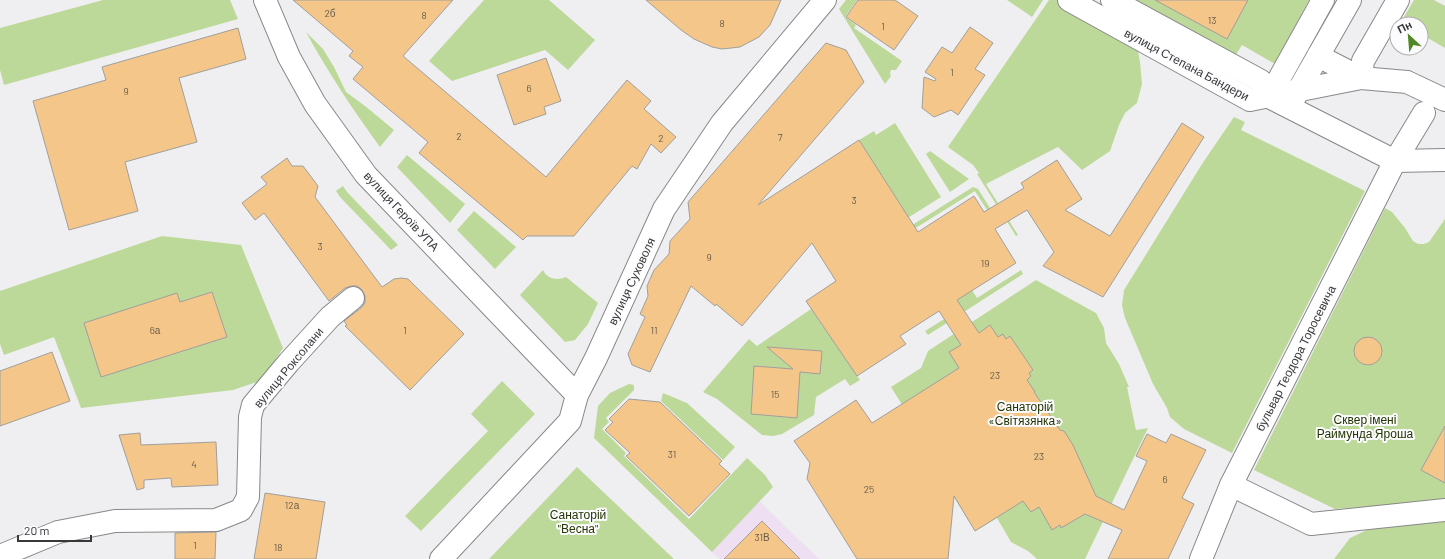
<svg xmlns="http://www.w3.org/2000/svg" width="1445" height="559" font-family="Barlow,sans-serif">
	<rect width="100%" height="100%" fill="#efeff1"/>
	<!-- commercial -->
	<polygon fill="#eedff3" points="759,501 819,559 720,559 712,552"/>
	<!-- green -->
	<g fill="#bdd999">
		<polygon points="103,0 230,0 238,19 4,85 0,70 0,28"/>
		<polygon points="484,0 549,0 595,40 568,70 545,50 452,81 429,61"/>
		<polygon points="846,0 857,0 845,17 856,25 854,28 902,61 896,70 891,70 890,74 891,76 885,84 839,9"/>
		<polygon points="1007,0 1043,0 1032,17"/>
		<polygon points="1049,0 1061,0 1129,38 1138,51 1140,62 1142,84 1137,103 1125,113 1119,125 1110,151 1082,170 1058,147 986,184 1018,235 1016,236 977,174 979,173 973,165 948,147"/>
		<polygon points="1121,0 1309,0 1275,64 1242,45 1232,61"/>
		<polygon points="1414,0 1434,0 1445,6 1445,48 1421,34 1421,24 1404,24 1401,22"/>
		<path d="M 306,32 L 323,49 L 334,67 L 346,92 L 365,106 L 394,130 L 380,147 C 353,110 328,72 306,32 Z"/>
		<polygon points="1234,117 1245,122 1241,130 1365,191 1232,453 1184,429 1170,417 1167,408 1153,384 1125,318 1122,305 1124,290 1202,164"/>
		<polygon points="895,123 941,197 828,268 903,209 859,140 874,131 876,135"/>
		<polygon points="930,151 969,179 950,192 926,154"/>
		<polygon points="407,155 465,204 450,223 397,167"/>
		<polygon points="343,186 347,192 398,245 391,250 340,197 336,191"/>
		<polygon points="973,187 978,189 995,216 992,218 975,191 834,279 832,275"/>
		<polygon points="1385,208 1392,212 1405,228 1413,241 1418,244 1424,244 1429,242 1445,219 1445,501 1335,509 1254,470"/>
		<polygon points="474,211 516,247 495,269 457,230"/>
		<polygon points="162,236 241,245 283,348 272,365 257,382 233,390 81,408 54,337 4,355 0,344 0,291"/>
		<polygon points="946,249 977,298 1021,270 1023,274 928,335 925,331 957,311"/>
		<path d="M 543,270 C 547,279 558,281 566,277 L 598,303 L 588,324 L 575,340 L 565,342 L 520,295 Z"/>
		<polygon points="1036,280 1096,313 1104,328 1106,343 1119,364 1129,387 1127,387 1136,430 1148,428 1085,559 1037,559 1028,551 1011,542 997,518 975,531 914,433 918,430 891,387 921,368 928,351"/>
		<polygon points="811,309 860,380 850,386 845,379 816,397 814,415 782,434 773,436 762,435 717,399 703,392 749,339 757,346"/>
		<polygon points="502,381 535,414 421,531 405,516 488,431 471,414"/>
		<polygon points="629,384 634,385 634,390 606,418 609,422 602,429 626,453 624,456 689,519 747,458 765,475 773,487 712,552 594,438 598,406 610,393"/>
		<polygon points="663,393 687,403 735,447 723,460 661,401"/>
		<polygon points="577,467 674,559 489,559"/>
		<polygon points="1430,521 1445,521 1445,559 1334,559 1350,538 1371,528"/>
	</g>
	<!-- building -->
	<g fill="#f4c689" stroke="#a09f9e">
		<polygon points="293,0 453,0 403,56 546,177 627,80 651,101 644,109 676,137 661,153 651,144 637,169 632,166 574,236 527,236 523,240 419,153 428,142 353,79 363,67 349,56 353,51"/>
		<polygon points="646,0 781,0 770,25 759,37 740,47 722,49 712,47 694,39 681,30"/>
		<polygon points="858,0 895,0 918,16 894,50 846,17"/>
		<polygon points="1155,0 1248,0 1227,39"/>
		<polygon points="970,27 993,43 975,69 985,75 958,115 951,110 934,117 922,108 924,77 935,81 936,79 925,72 942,47 952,53"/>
		<polygon points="238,28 246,59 179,78 197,142 125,162 138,211 69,230 33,101 106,80 102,67"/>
		<polygon points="826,43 846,50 864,82 758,205 859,140 918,232 974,196 984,212 1024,188 1021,183 1057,160 1082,199 1065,210 1110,236 1182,123 1204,137 1103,297 1043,266 1054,252 1027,210 995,229 1016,263 957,300 979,333 990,325 998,337 1003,334 1006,339 1010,336 1033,370 1029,373 1031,376 1027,380 1035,392 1034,392 1060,430 1064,431 1073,445 1096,496 1124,510 1147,461 1136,456 1147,434 1166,443 1171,434 1206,450 1182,498 1194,504 1168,559 1108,559 1122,530 1085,514 1061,528 1060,525 1052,530 1039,507 1031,512 1023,501 975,531 954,496 948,559 857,559 807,479 810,463 794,441 856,400 872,423 959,368 949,352 961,345 939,311 900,336 906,344 857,376 806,301 836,281 812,243 742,326 716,304 715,306 691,286 650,372 632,365 628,354 645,317 640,314 648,296 647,286 654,270 669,254 670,241 690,219 688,202"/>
		<polygon points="546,58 561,101 544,107 546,114 514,125 497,75"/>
		<polygon points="287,158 292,166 303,166 318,186 315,197 382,287 394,279 401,278 408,279 464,334 410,390 345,326 347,325 344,321 361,308 365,303 365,296 362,290 357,286 351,286 345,288 329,301 264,213 255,220 242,203 267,184 261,177"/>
		<polygon points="212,292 227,337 101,377 84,323 177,293 180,302"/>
		<circle cx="1368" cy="351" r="14"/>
		<polygon points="767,347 822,351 820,374 800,372 797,418 751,414 754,366 793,369"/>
		<polygon points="52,352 70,401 0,426 0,371"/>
		<polygon points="629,399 660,402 722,461 719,464 730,474 689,516 626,456 630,453 605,430 613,422 609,419"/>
		<polygon points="1445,426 1445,483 1421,470"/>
		<polygon points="140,433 141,445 216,442 218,485 172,487 171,478 144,480 144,488 137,490 119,435"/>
		<polygon points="265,493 325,502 316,559 254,559"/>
		<polygon points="762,521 800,559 724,559"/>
		<polygon points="216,532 215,559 175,559 175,533"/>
	</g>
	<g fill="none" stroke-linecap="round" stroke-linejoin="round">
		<defs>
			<g id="street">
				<polyline points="1069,0 1250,100 1361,78 1407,82 1445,100"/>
				<polyline points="1112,0 1261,81 1269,97"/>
				<polyline points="1318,56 1361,78 1363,61 1398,0"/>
				<polyline points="1269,97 1395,161 1445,160"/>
				<polyline points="1269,97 1323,0"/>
				<polyline points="1293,100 1350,0"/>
				<polyline points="577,395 596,358 664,209 722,123 825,0"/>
				<polyline points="1231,485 1311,524 1445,510"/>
				<polyline points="0,558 5,554 58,532 115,521 216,520 241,510 248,497 250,417 253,405 289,362 330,317 353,298"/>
				<polyline points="1201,559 1231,485 1395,161 1424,113"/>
			</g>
			<polyline id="secondary" points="265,0 289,57 315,104 366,175 577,395 570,421 441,559"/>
		</defs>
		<!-- street casing -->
		<use href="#street" stroke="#88888a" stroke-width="24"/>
		<!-- secondary casing -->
		<use href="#secondary" stroke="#88888a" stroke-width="24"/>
		<!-- street -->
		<use href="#street" stroke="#fff" stroke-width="22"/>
		<!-- secondary -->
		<use href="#secondary" stroke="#fff" stroke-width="22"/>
	</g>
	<g text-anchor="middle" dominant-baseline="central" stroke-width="4" stroke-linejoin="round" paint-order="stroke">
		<!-- number labels -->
		<g font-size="10" fill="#675c4c">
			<text x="330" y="13">2б</text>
			<text x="424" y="15">8</text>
			<text x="1212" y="20">13</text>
			<text x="722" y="23">8</text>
			<text x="883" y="26">1</text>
			<text x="952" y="72">1</text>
			<text x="529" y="88">6</text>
			<text x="126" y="91">9</text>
			<text x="459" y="136">2</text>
			<text x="780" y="137">7</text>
			<text x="661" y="138">2</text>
			<text x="854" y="200">3</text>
			<text x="320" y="246">3</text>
			<text x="709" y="257">9</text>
			<text x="985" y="263">19</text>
			<text x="155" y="330">6а</text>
			<text x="405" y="330">1</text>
			<text x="654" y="330">11</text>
			<text x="995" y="375">23</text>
			<text x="775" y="394">15</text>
			<text x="672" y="454">31</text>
			<text x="1039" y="456">23</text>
			<text x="194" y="464">4</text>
			<text x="1165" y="479">6</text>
			<text x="869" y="489">25</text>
			<text x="292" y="505">12а</text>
			<text x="762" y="537">31В</text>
			<text x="195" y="545">1</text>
			<text x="278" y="547">18</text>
		</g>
		<!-- street labels -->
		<g font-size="12" fill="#383838" stroke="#fcfcfe">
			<text transform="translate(1187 64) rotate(28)">вулиця Степана Бандери</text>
			<text transform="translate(402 211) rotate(47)">вулиця Героїв УПА</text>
			<text transform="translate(631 281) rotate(-65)">вулиця Суховоля</text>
			<text transform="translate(1295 358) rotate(-63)">бульвар Теодора Торосевича</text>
			<text transform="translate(288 367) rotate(-50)">вулиця Роксолани</text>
		</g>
		<!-- park labels -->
		<g font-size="12" fill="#253604" stroke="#fcfcfe">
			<text x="1025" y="406">Санаторій<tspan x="1025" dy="14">«Світязянка»</tspan></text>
			<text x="1365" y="419">Сквер імені<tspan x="1365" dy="14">Раймунда Яроша</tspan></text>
			<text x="578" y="514">Санаторій<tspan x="578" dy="14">"Весна"</tspan></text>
		</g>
	</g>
	<!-- north arrow -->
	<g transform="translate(1409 36) rotate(334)"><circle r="19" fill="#fcfcfe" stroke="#aeaeaf"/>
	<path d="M0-3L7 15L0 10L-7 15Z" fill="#508823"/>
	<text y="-6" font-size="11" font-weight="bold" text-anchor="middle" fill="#383838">Пн</text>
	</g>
	<!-- scale -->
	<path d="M18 535v6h73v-6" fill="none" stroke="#383838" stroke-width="2"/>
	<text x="24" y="535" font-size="12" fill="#383838" stroke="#fcfcfe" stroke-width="3" paint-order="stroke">20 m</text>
</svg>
